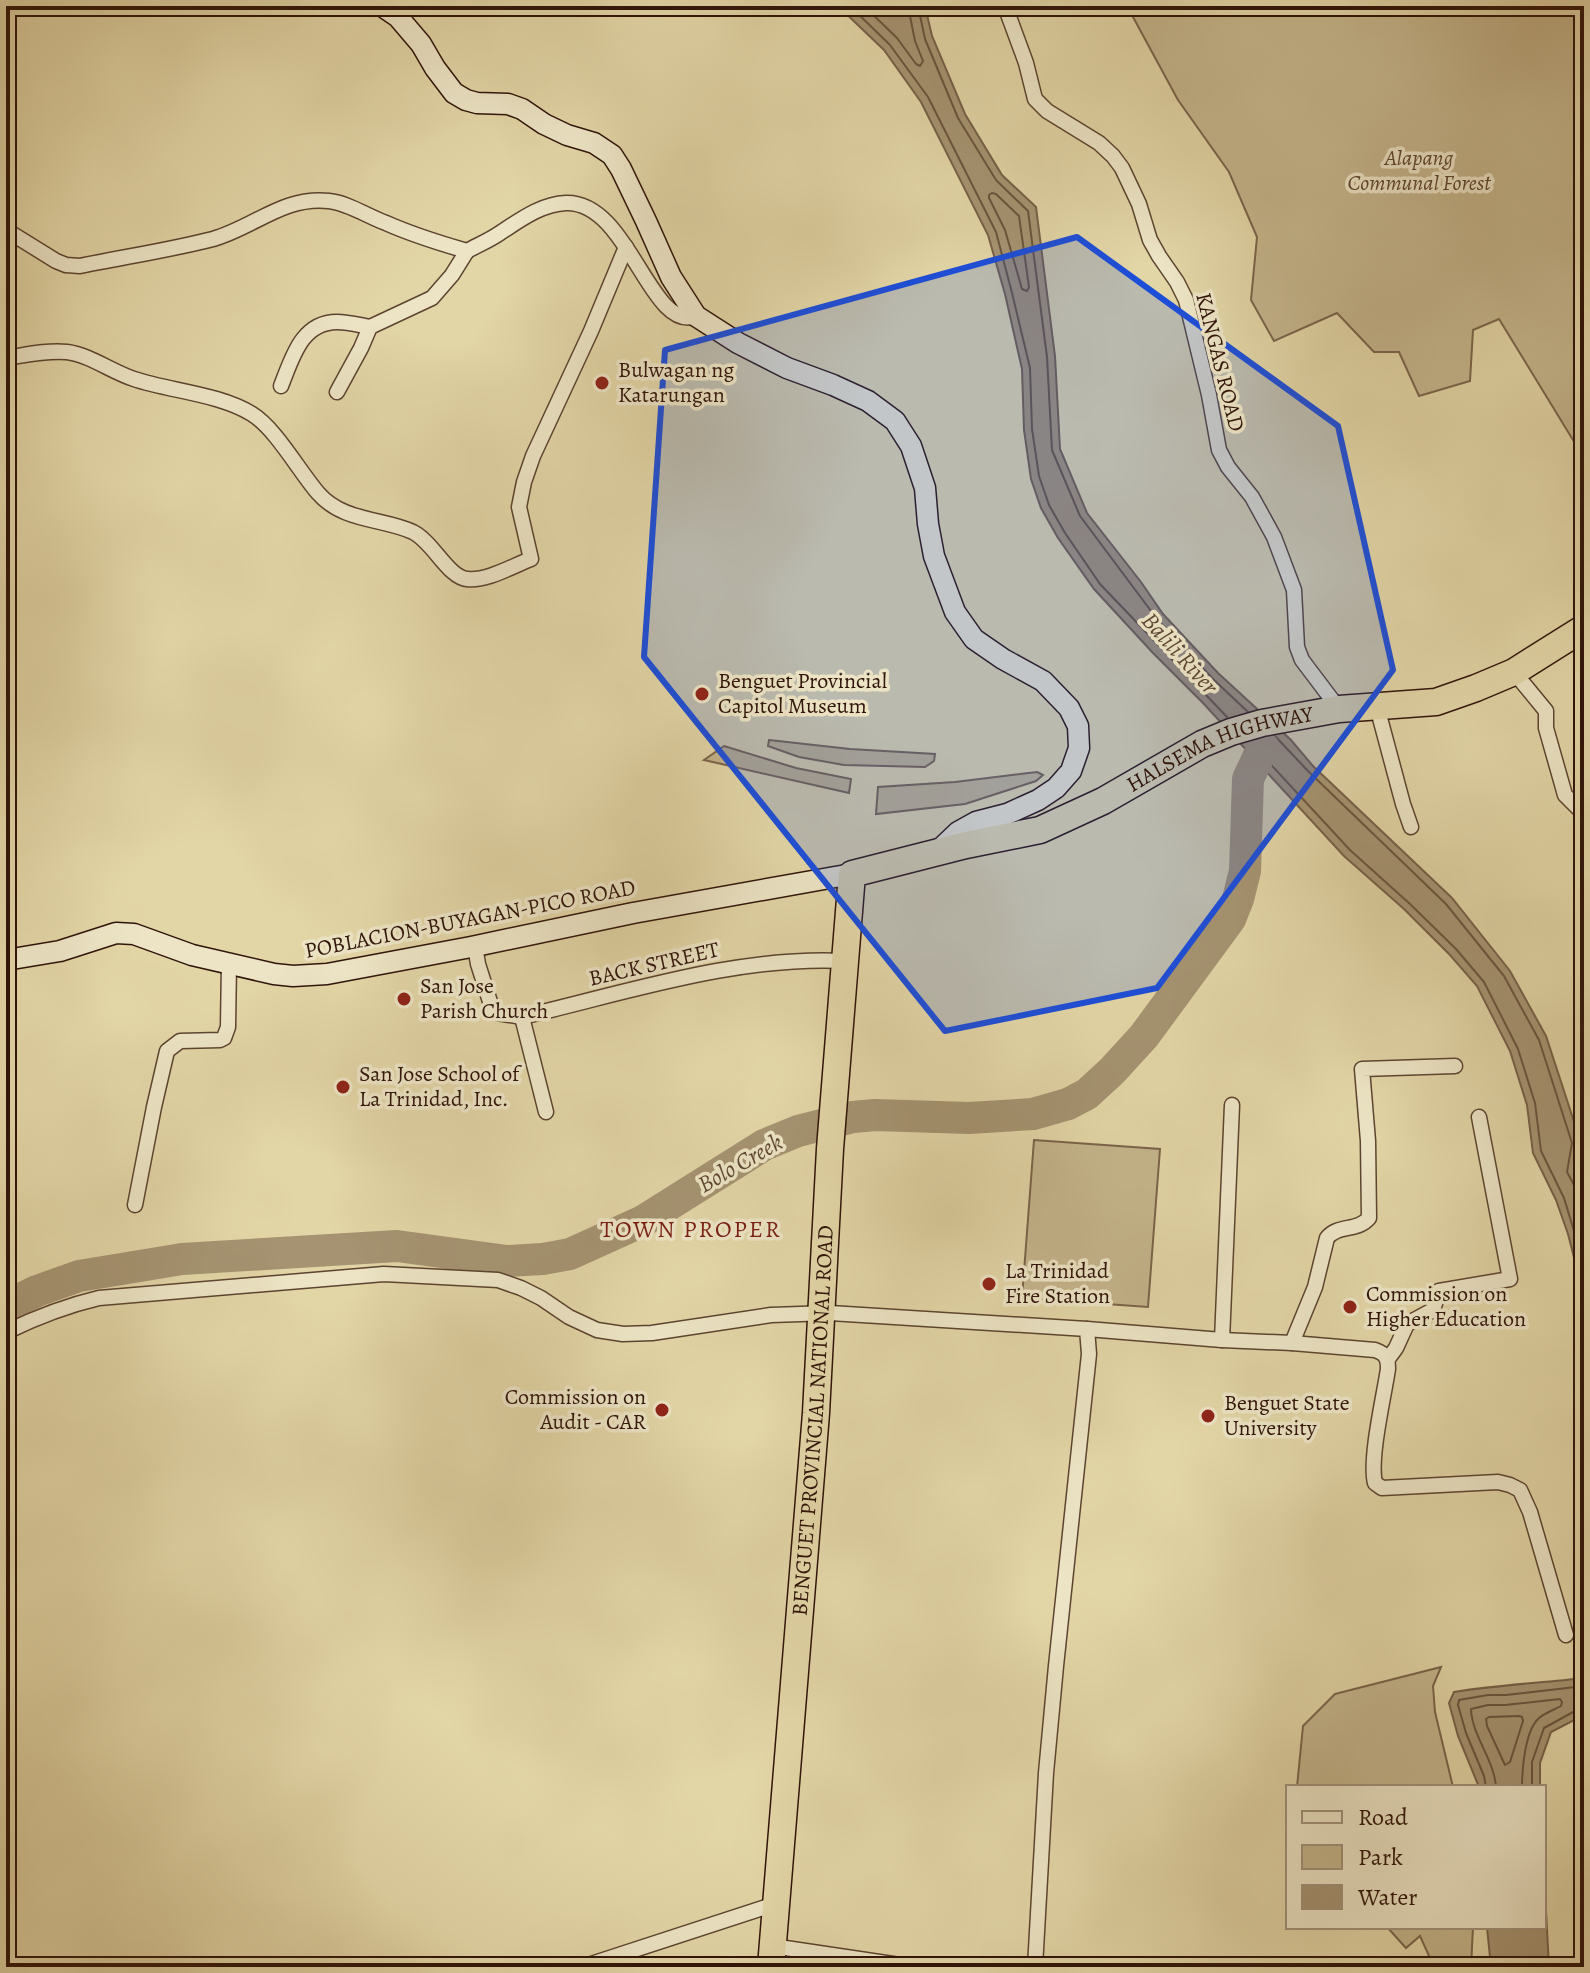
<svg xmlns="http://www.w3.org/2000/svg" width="1590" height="1973" font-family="Alegreya,serif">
	<rect width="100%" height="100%" fill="#e2d5a6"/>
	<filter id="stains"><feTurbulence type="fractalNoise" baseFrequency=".0025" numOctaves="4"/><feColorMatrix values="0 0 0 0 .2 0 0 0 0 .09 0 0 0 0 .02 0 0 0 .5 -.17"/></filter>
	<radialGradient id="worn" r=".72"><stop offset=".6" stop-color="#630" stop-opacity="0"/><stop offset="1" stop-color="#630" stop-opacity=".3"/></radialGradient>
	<!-- green -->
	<g fill="#c4b48b" stroke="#7a644a" stroke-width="2">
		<polygon points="1127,6 1584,6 1584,458 1499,319 1473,330 1470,381 1419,396 1399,352 1374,352 1337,313 1274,341 1251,300 1257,237 1229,172 1178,100"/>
		<polygon points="769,740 850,749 935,754 934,761 925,767 844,765 799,757 768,746"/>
		<polygon points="724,746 796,768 851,779 849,793 704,760"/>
		<polygon points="1037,772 1043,775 1036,781 965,804 876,814 878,787 955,782"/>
		<polygon points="1034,1140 1160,1149 1148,1307 1022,1298"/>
		<polygon points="1441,1667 1433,1686 1435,1712 1453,1787 1297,1787 1303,1726 1335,1694"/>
		<polygon points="1387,1927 1473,1927 1471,1967 1434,1967 1420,1936 1406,1948"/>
	</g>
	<!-- water -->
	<g fill="#a59371" stroke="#766047" stroke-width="2">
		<polygon points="838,6 925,6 932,36 965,114 1002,175 1036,207 1055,356 1060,449 1087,513 1141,582 1163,614 1218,673 1291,740 1313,766 1452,898 1510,971 1546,1036 1581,1143 1575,1172 1584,1188 1584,1297 1568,1234 1556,1200 1533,1153 1527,1105 1510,1051 1477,986 1450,955 1404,909 1344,856 1203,703 1153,653 1094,589 1058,538 1041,508 1031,479 1024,430 1022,369 1005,294 988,235 921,102 884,50"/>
		<path d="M 1584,1678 L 1584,1718 L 1578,1718 L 1551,1732 L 1540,1763 L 1540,1787 L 1479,1787 L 1458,1736 L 1449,1703 L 1454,1692 C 1497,1685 1541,1683 1584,1678 Z"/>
		<polygon points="1544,1873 1549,1967 1491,1967 1487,1927 1544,1927"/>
	</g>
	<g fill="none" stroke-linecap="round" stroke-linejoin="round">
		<!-- shore -->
		<g stroke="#6a543d" stroke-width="2">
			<polyline points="850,6 890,45 928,97 996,232 1012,293 1030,368 1032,429 1039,476 1049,505 1065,533 1100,584 1227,717"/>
			<polyline points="864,6 897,38 916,64 920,66 923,61 915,41 908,6"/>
			<polyline points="918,6 925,39 958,118 996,180 1028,211 1047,357 1052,450 1080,516 1157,619 1213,679 1248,712"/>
			<polygon points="992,193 996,194 1019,216 1029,287 1027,291 1022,289 1005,230 989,198 989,195"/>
			<polyline points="1275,736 1308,771 1446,904 1504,976 1539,1040 1572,1143 1567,1172 1575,1187 1584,1190"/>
			<polyline points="1250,742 1350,850 1410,904 1456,949 1484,982 1518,1049 1535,1103 1541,1151 1564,1198 1584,1264"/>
			<polygon points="1519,1716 1522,1717 1523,1721 1510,1762 1505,1765 1487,1726 1486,1719 1489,1717"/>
			<polyline points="1486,1787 1484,1776 1466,1733 1458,1705 1459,1700 1488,1695 1506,1695 1584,1686"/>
			<path d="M 1496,1787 C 1494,1759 1472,1736 1471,1709 L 1488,1705 L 1505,1705 L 1560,1699 L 1562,1702 L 1561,1706 C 1554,1710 1544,1713 1538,1719 C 1525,1732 1522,1769 1522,1787"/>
			<polyline points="1532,1787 1532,1762 1544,1728 1575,1711 1584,1710"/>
		</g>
		<!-- river -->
		<polyline stroke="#a59371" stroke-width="32" points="6,1306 37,1291 79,1276 182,1259 397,1246 507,1261 543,1259 570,1254 643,1221 764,1145 798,1131 853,1117 875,1115 969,1118 1033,1114 1068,1104 1087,1094 1112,1071 1144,1036 1230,919 1238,899 1245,871 1248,779 1263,747"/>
		<defs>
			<g id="street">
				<polyline points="1005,6 1026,63 1035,99 1047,111 1099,143 1113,156 1122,168 1139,204 1150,240 1159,256 1177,282 1186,300 1209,395 1219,450 1228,467 1252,497 1274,537 1294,590 1297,647 1302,660 1339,709"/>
				<path d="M 6,230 L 56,261 L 66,265 L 80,266 C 124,257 170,250 213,239 C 255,227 283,196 329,201 C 348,203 367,216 386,223 C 413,235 439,243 467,251 C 478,245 490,240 500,233 C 520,220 541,204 566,203 C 629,201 650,333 696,316"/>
				<path d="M 6,358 C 26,355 46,350 67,352 C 90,355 112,372 134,379 C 170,391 220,394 252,414 C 276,429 299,471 318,493 C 343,522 383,518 413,532 C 433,542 448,577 467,579 C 488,581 512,566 531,559 L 519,507 L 524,482 L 533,456 L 591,331 L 626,247"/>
				<path d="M 281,386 C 292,359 301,322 337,322 C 348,322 359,325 370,327"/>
				<polyline points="337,392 361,348 370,327 432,298 452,275 467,251"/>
				<polyline points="1514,672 1546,711 1546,728 1565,795 1584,814"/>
				<polyline points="1377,707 1403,804 1411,827"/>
				<path d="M 475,946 L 478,964 L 492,1008 L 497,1013 L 522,1017 C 625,993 739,955 846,961"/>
				<polyline points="522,1017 546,1112"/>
				<polyline points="135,1205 154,1107 167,1051 180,1041 220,1040 224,1038 228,1027 229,963"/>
				<path d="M 1087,1329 L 1222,1340 L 1292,1343 L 1375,1350 C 1386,1354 1388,1358 1388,1369 C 1384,1396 1369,1459 1375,1483 L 1382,1488 L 1498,1482 L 1510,1485 L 1520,1490 L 1530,1512 L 1566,1635"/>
				<path d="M 6,1332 C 37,1317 65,1306 99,1298 L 384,1274 L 498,1280 L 521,1288 L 541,1298 L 569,1317 L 597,1330 L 623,1334 L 652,1333 L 771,1315 L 830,1313 L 1087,1329 L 1089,1354 L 1056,1666 L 1046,1773 L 1035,1967"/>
				<polyline points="1222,1340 1232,1105"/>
				<path d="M 1292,1343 L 1315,1287 L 1327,1238 C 1338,1224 1357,1232 1369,1218 L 1368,1141 L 1362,1069 L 1455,1066"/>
				<polyline points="1388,1359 1396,1348 1407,1324 1433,1310 1439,1291 1510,1279 1479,1117"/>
				<polyline points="772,1946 913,1967"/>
				<polyline points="582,1967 775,1904"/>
			</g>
			<g id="secondary">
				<polyline points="382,6 398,17 421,44 435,68 454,93 466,100 477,103 508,104 522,109 544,124 567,135 594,143 612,155 621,169 646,221 671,277 696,316 738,343 787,368 833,385 868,401 895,421 911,446 925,488 928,524 934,556 955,612 974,639 1003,659 1043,681 1069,708 1078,726 1079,748 1071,771 1056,788 1038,800 1007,814 976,822 958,832 936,853"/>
				<polyline points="6,960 60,951 116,933 134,934 192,955 274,974 293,976 327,974 471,947 633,913 852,874"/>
			</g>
			<g id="highway">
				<path id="s1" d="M 771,1967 L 816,1413 L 830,1149 L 852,874 L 966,845 L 1040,830 L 1103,801 L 1202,744 L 1231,732 L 1262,723 L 1339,709 L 1436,702 L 1476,688 L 1514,672 L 1584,628"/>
			</g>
		</defs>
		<!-- street casing -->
		<use href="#street" stroke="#5c4430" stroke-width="17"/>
		<!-- secondary casing -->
		<use href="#secondary" stroke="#2f1409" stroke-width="23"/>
		<!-- highway casing -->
		<use href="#highway" stroke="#2f1409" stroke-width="29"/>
		<!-- street -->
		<use href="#street" stroke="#ece4c5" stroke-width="14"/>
		<!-- secondary -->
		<use href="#secondary" stroke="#ece4c5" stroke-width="20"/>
		<!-- highway -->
		<use href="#highway" stroke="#e2d5a6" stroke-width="26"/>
	</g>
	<!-- marked area -->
	<path fill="#1d4ed8" fill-opacity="0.2" stroke="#1d4ed8" stroke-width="6" stroke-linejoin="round" d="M 1077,237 L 1338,426 L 1393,670 L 1157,988 L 945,1031 L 644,657 L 665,350 Z"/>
	<!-- markers -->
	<g fill="#8f2418" stroke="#ece4c5" stroke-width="3">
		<circle cx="602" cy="383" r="8"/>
		<circle cx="702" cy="694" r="8"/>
		<circle cx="404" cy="999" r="8"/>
		<circle cx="343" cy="1087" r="8"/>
		<circle cx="989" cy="1284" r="8"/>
		<circle cx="1350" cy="1307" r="8"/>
		<circle cx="662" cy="1410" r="8"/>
		<circle cx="1208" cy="1416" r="8"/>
	</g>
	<g text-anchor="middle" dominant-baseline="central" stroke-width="7" stroke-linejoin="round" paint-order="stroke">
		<!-- park labels -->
		<g font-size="22" font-style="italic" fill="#5c4430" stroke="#ece4c5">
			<text x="1419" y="158">Alapang<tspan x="1419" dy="25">Communal Forest</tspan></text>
		</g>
		<!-- street labels -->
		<g font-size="22" fill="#2f1409" stroke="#ece4c5">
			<text transform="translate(1220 362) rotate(76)">KANGAS ROAD</text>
			<text stroke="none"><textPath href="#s1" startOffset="1488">HALSEMA HIGHWAY</textPath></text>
			<text transform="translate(470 919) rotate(-11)">POBLACION-BUYAGAN-PICO ROAD</text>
			<text transform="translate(654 964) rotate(-13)">BACK STREET</text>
			<text stroke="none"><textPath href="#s1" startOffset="548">BENGUET PROVINCIAL NATIONAL ROAD</textPath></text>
		</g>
		<!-- poi labels -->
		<g font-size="22" fill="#2f1409" stroke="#ece4c5" text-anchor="start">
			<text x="618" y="370">Bulwagan ng<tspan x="618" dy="25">Katarungan</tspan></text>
			<text x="718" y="681">Benguet Provincial<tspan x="718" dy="25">Capitol Museum</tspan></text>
			<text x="420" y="986">San Jose<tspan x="420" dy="25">Parish Church</tspan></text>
			<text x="359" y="1074">San Jose School of<tspan x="359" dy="25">La Trinidad, Inc.</tspan></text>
			<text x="1005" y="1271">La Trinidad<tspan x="1005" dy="25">Fire Station</tspan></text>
			<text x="1366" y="1294">Commission on<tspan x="1366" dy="25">Higher Education</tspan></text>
			<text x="646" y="1397" text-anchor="end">Commission on<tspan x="646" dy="25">Audit - CAR</tspan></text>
			<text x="1224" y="1403">Benguet State<tspan x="1224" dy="25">University</tspan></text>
		</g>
		<!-- water labels -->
		<g font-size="24" font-style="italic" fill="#5e4733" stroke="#ece4c5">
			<text transform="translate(1180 653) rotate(48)">Balili River</text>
			<text transform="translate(740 1163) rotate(-30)">Bolo Creek</text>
		</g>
		<!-- neighbourhood labels -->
		<g font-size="24" letter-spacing="2" fill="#7a1f14" stroke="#ece4c5">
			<text x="691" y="1229">TOWN PROPER</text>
		</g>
	</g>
	<!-- margin -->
	<rect width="1590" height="1973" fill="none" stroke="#e2d5a6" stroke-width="32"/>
	<rect x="8" y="8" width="1574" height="1957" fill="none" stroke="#2f1409" stroke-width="4"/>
	<rect x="16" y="16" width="1558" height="1941" fill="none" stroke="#2f1409" stroke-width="2"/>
	<!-- legend -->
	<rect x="1286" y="1785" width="260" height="144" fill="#ece4c5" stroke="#a0917a" stroke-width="2"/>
	<rect x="1302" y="1811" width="40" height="12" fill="#ece4c5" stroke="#a0917a" stroke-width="2"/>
	<text x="1358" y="1825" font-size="24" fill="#2f1409">Road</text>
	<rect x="1302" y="1845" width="40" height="24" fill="#c4b48b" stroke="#a0917a" stroke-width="2"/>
	<text x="1358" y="1865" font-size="24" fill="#2f1409">Park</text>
	<rect x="1302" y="1885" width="40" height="24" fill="#a59371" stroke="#a0917a" stroke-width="2"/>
	<text x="1358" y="1905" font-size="24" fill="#2f1409">Water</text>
	<rect width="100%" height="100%" filter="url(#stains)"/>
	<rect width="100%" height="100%" fill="url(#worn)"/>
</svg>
